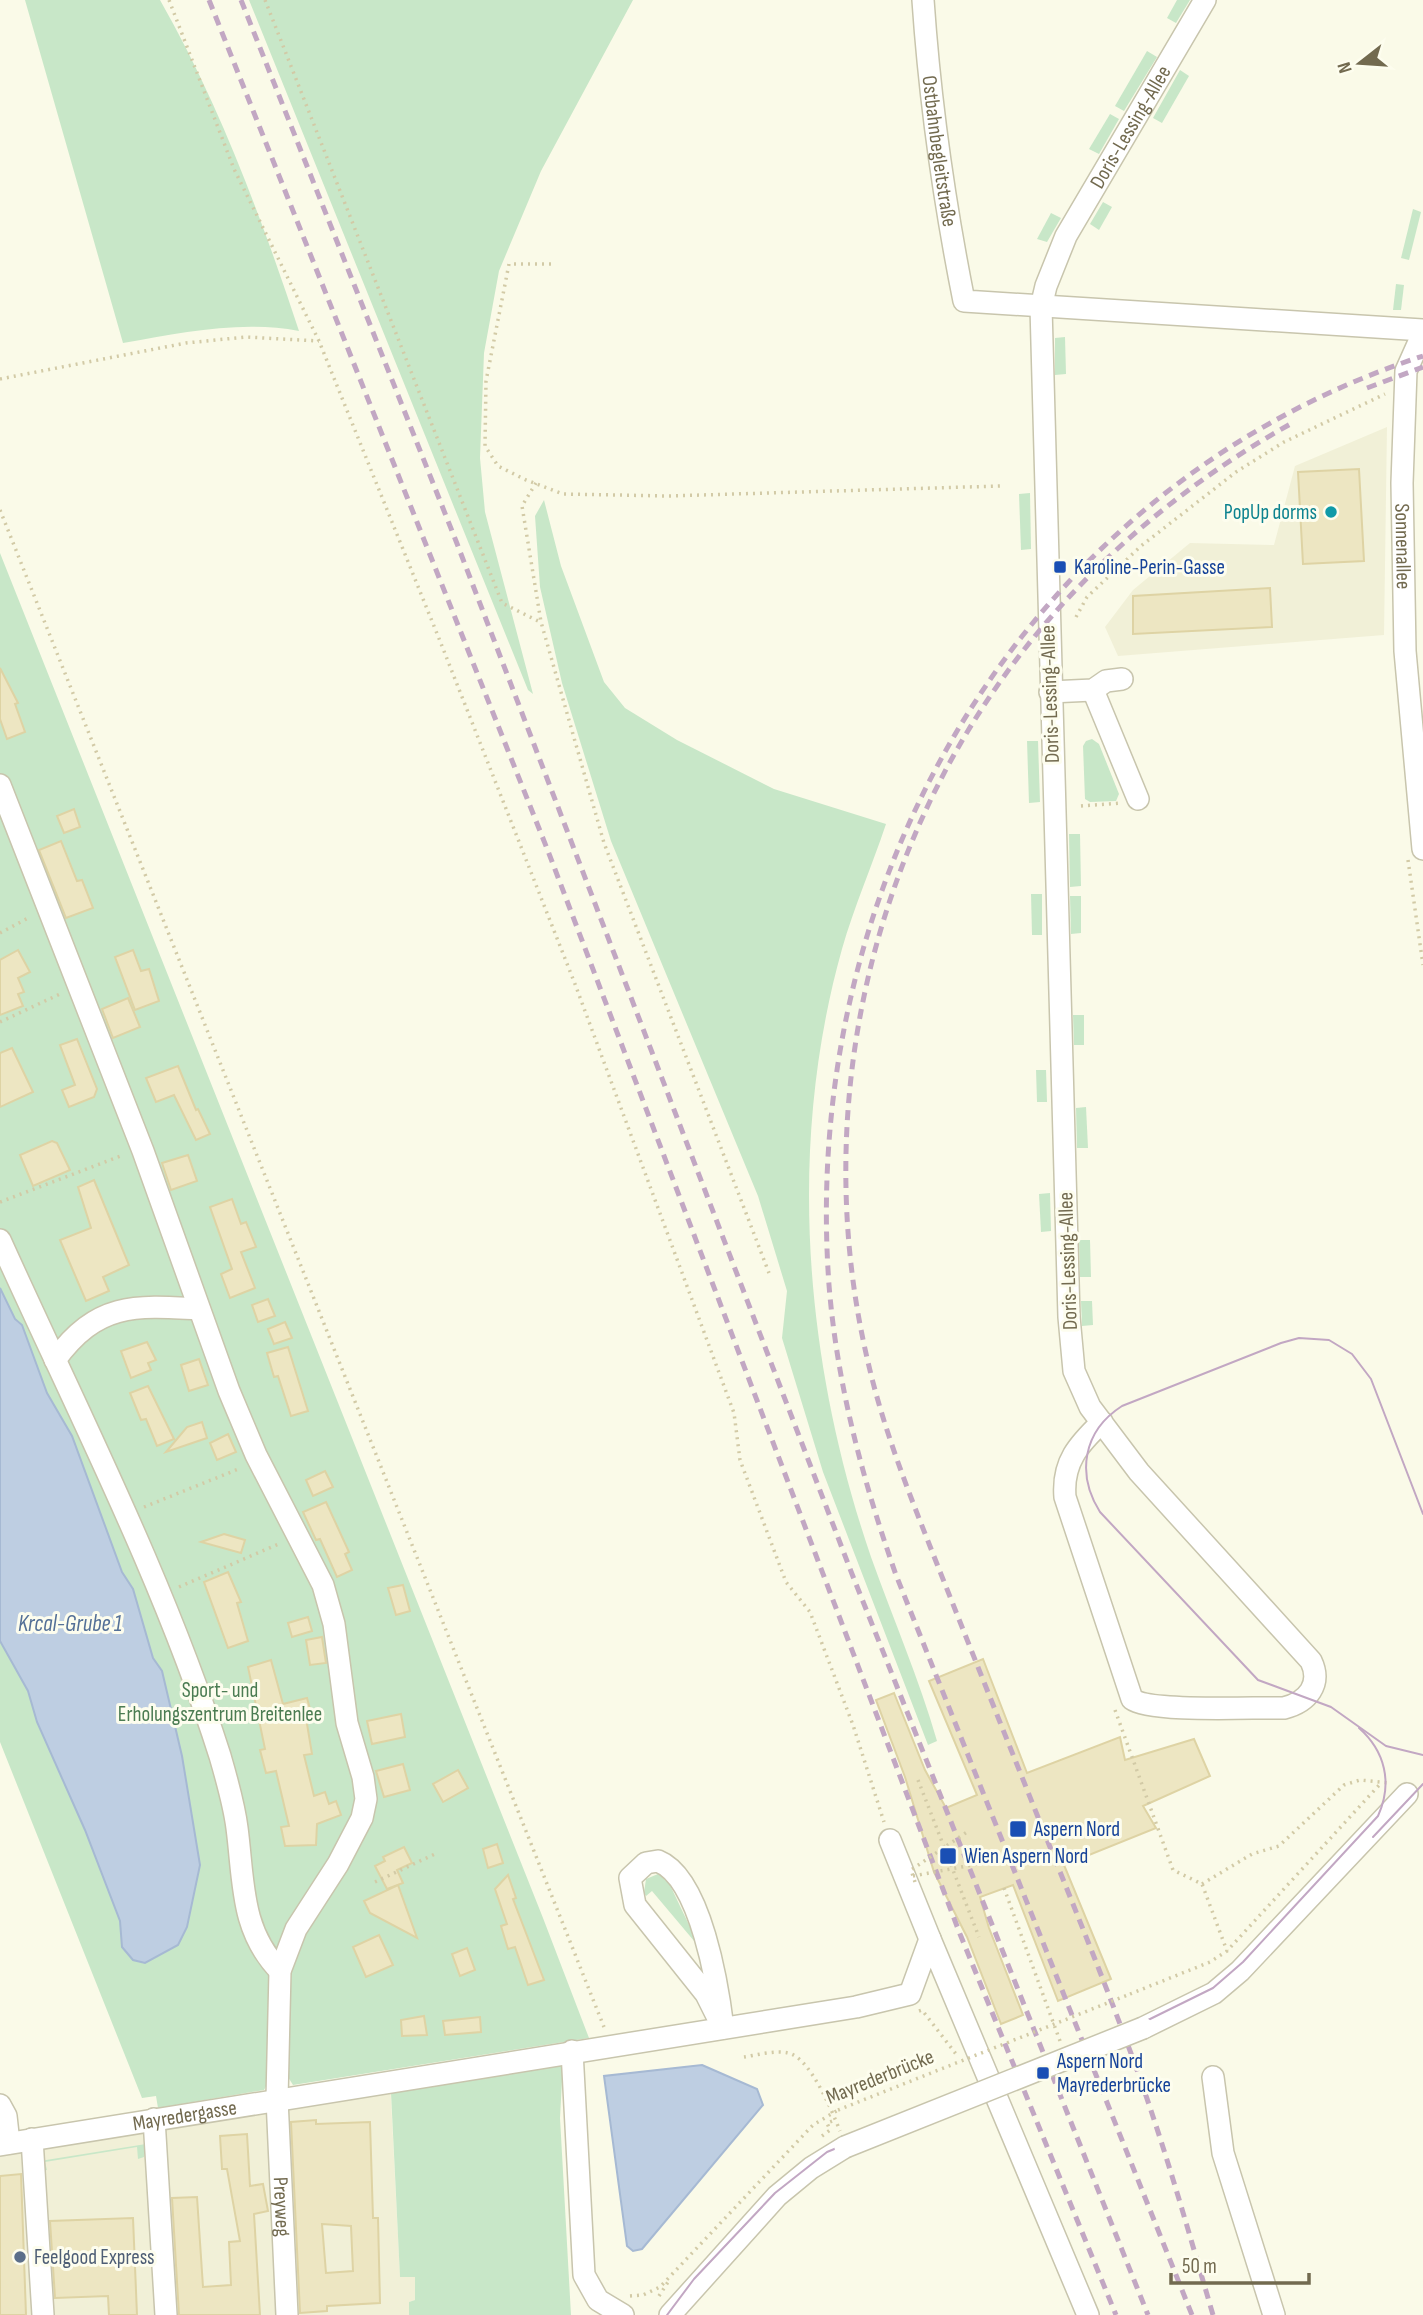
<svg xmlns="http://www.w3.org/2000/svg" width="1423" height="2315" font-family="'Sofia Sans Condensed',sans-serif">
	<rect width="100%" height="100%" fill="#fafae8"/>
	<!-- residential -->
	<g fill="#f1f0d7">
		<polygon points="1387,427 1384,635 1118,656 1105,627 1133,590 1190,543 1274,545 1295,466"/>
		<polygon points="390,2080 400,2276 415,2276 415,2300 409,2302 409,2315 0,2315 0,2145"/>
	</g>
	<!-- green -->
	<g fill="#c8e7c8">
		<path d="M 25,0 L 160,0 C 219,103 262,219 299,331 C 240,320 182,333 123,343 Z"/>
		<polygon points="249,0 633,0 541,171 499,271 484,353 480,458 485,512 533,694 528,690"/>
		<polygon points="1177,0 1190,0 1176,23 1167,18"/>
		<polygon points="1147,51 1157,57 1124,111 1115,106"/>
		<polygon points="1180,70 1189,76 1162,123 1153,118"/>
		<polygon points="1110,114 1119,119 1099,154 1089,149"/>
		<polygon points="1103,202 1112,207 1099,230 1090,224"/>
		<polygon points="1413,209 1421,212 1409,260 1401,258"/>
		<polygon points="1051,213 1061,218 1047,242 1037,239"/>
		<polygon points="1396,284 1404,285 1401,310 1393,310"/>
		<polygon points="1065,337 1066,374 1055,375 1055,338"/>
		<polygon points="1030,493 1031,549 1021,550 1019,494"/>
		<path d="M 544,500 L 561,566 L 604,682 L 625,708 L 677,740 L 774,789 L 886,824 C 872,866 854,907 842,949 C 786,1148 805,1364 871,1557 C 893,1619 919,1678 937,1741 L 928,1745 L 823,1472 L 782,1338 L 787,1291 L 758,1196 L 611,841 L 562,683 L 540,587 L 535,516 Z"/>
		<polygon points="0,553 543,1918 589,2038 293,2085 288,2077 270,2079 264,2090 158,2108 156,2096 142,2098 0,1742"/>
		<polygon points="1092,739 1099,744 1119,794 1116,801 1090,802 1085,799 1083,746 1086,741"/>
		<polygon points="1027,741 1038,741 1040,802 1029,803"/>
		<polygon points="1069,834 1080,834 1081,886 1070,887"/>
		<polygon points="1031,894 1042,894 1042,935 1032,935"/>
		<polygon points="1070,896 1081,896 1081,933 1071,934"/>
		<polygon points="1073,1015 1084,1015 1084,1045 1074,1045"/>
		<polygon points="1036,1070 1046,1070 1047,1102 1037,1102"/>
		<polygon points="1086,1107 1088,1148 1077,1148 1076,1108"/>
		<polygon points="1050,1193 1051,1231 1041,1232 1039,1194"/>
		<polygon points="1079,1240 1090,1240 1091,1277 1080,1277"/>
		<polygon points="1081,1301 1092,1301 1093,1325 1082,1326"/>
		<polygon points="658,1874 669,1883 700,1948 652,1891 646,1896 644,1893 646,1879"/>
		<polygon points="563,2062 560,2118 571,2315 409,2315 409,2302 415,2300 415,2277 400,2277 391,2093"/>
		<polygon points="146,2144 144,2157 138,2159 137,2147 45,2162 47,2170 44,2171 40,2161"/>
	</g>
	<!-- water -->
	<g fill="#becee2" stroke="#a6b9d3" stroke-width="2">
		<polygon points="0,1288 15,1319 22,1325 47,1393 72,1436 122,1572 133,1589 153,1658 162,1671 182,1756 200,1865 187,1927 178,1945 145,1963 133,1960 122,1947 120,1921 85,1830 37,1722 28,1691 0,1641"/>
		<polygon points="702,2065 757,2089 763,2105 642,2249 633,2251 627,2246 604,2076"/>
	</g>
	<!-- building -->
	<g fill="#ede6c2" stroke="#ded3a4" stroke-width="2" fill-rule="evenodd">
		<polygon points="1359,469 1364,561 1303,564 1298,472"/>
		<polygon points="1270,588 1272,627 1133,634 1133,596"/>
		<polygon points="0,668 18,703 15,704 25,732 7,739 0,719"/>
		<polygon points="74,809 80,827 64,833 57,816"/>
		<polygon points="61,841 77,881 82,880 93,908 66,918 39,850"/>
		<polygon points="18,950 30,972 18,978 24,992 18,994 23,1006 0,1015 0,960"/>
		<polygon points="133,950 141,971 149,969 159,1001 135,1010 115,957"/>
		<polygon points="128,998 140,1027 113,1038 102,1009"/>
		<polygon points="77,1039 97,1089 94,1097 69,1107 62,1090 75,1085 60,1045"/>
		<polygon points="12,1048 33,1092 0,1107 0,1053"/>
		<polygon points="178,1066 196,1110 198,1109 210,1134 196,1140 174,1095 156,1102 146,1078"/>
		<polygon points="52,1141 57,1143 70,1170 33,1186 20,1155"/>
		<polygon points="188,1155 197,1181 171,1190 162,1163"/>
		<polygon points="94,1180 129,1265 103,1277 109,1291 86,1301 60,1240 91,1228 78,1187"/>
		<polygon points="232,1199 241,1224 246,1222 256,1247 241,1252 255,1288 230,1298 221,1274 232,1269 210,1207"/>
		<polygon points="268,1299 275,1316 258,1322 252,1305"/>
		<polygon points="285,1322 292,1338 274,1344 268,1329"/>
		<polygon points="147,1342 156,1360 148,1363 151,1370 131,1378 121,1351"/>
		<polygon points="288,1347 308,1411 291,1416 278,1376 274,1377 267,1353"/>
		<polygon points="199,1359 208,1385 189,1391 181,1365"/>
		<polygon points="148,1386 174,1439 157,1446 146,1419 141,1420 130,1393"/>
		<polygon points="202,1422 207,1438 166,1452 187,1427"/>
		<polygon points="228,1434 236,1452 217,1460 210,1443"/>
		<polygon points="325,1471 333,1487 313,1496 306,1480"/>
		<polygon points="326,1502 349,1552 345,1554 352,1570 337,1577 320,1539 316,1540 303,1512"/>
		<polygon points="224,1534 245,1540 241,1553 201,1542"/>
		<polygon points="228,1572 241,1602 237,1603 248,1641 228,1648 204,1582"/>
		<polygon points="403,1585 410,1611 396,1615 388,1588"/>
		<polygon points="308,1617 312,1631 292,1637 288,1623"/>
		<polygon points="322,1637 326,1663 310,1665 306,1640"/>
		<polygon points="983,1659 1027,1773 1120,1737 1125,1760 1194,1739 1210,1776 1143,1806 1156,1828 1064,1865 1111,1979 1058,2001 1013,1885 980,1897 989,1928 1023,2015 1001,2024 967,1937 934,1872 905,1777 876,1700 894,1693 925,1770 946,1808 977,1795 929,1681"/>
		<polygon points="271,1660 283,1704 307,1698 312,1716 306,1718 312,1754 304,1755 314,1796 325,1792 329,1804 336,1801 341,1815 317,1824 316,1845 285,1846 281,1827 289,1826 276,1771 266,1773 260,1750 265,1749 248,1667"/>
		<polygon points="401,1714 405,1737 372,1744 367,1721"/>
		<polygon points="403,1764 410,1790 384,1797 376,1771"/>
		<polygon points="458,1770 468,1788 443,1802 433,1784"/>
		<polygon points="497,1844 503,1863 488,1868 483,1849"/>
		<polygon points="404,1847 412,1863 397,1870 403,1883 387,1889 375,1866 385,1861 383,1857"/>
		<polygon points="508,1875 516,1898 513,1899 544,1980 528,1985 515,1947 508,1949 501,1926 507,1924 495,1889"/>
		<polygon points="398,1885 417,1938 370,1913 364,1901"/>
		<polygon points="379,1935 393,1965 366,1977 353,1947"/>
		<polygon points="467,1948 475,1970 460,1976 452,1954"/>
		<polygon points="424,2016 427,2035 402,2036 401,2020"/>
		<polygon points="480,2017 481,2032 445,2035 443,2021"/>
		<path d="M 316,2120 L 316,2124 L 370,2122 L 373,2218 L 378,2218 L 380,2303 L 327,2306 L 327,2311 L 300,2313 L 291,2122 ZM 322,2224 L 351,2226 L 353,2271 L 326,2273 Z"/>
		<polygon points="247,2134 250,2186 263,2184 268,2211 254,2214 260,2315 179,2315 172,2198 197,2197 203,2287 231,2285 229,2242 240,2241 227,2169 222,2169 220,2136"/>
		<polygon points="21,2174 26,2315 0,2315 0,2176"/>
		<polygon points="133,2218 137,2315 109,2315 108,2296 55,2298 50,2221"/>
	</g>
	<g fill="none" stroke-linecap="round" stroke-linejoin="round">
		<defs>
			<g id="minor">
				<path id="s1" d="M 923,0 C 930,102 944,201 964,301 L 1423,330"/>
				<path id="s2" d="M 1423,333 L 1406,371 L 1402,483 L 1405,651 L 1423,849"/>
				<polyline points="1093,690 1138,799"/>
				<polyline points="1050,692 1093,690 1106,681 1122,679"/>
				<path id="s3" d="M 0,785 L 143,1151 L 229,1391 L 256,1455 L 323,1585 L 334,1624 L 347,1723 L 363,1777 L 366,1799 L 362,1818 L 338,1864 L 296,1929 L 280,1971 L 277,2099 L 287,2315"/>
				<path d="M 0,1240 C 77,1411 163,1577 220,1756 C 227,1780 234,1804 237,1828 C 244,1881 240,1930 280,1971"/>
				<path d="M 55,1360 C 97,1303 133,1305 199,1309"/>
				<path id="s4" d="M 1102,1422 C 1079,1444 1062,1462 1065,1497 L 1132,1699 C 1150,1713 1256,1707 1284,1708 C 1308,1702 1322,1684 1311,1661 L 1139,1472 L 1090,1407 L 1074,1371 L 1069,1317 L 1041,307 L 1046,286 L 1066,236 L 1205,0"/>
				<polyline points="890,1840 930,1939"/>
				<path d="M 658,1861 C 701,1878 718,1987 723,2028 L 706,1994 L 635,1905 L 630,1878 L 646,1863 Z"/>
				<polyline points="1143,2028 1214,1993 1240,1971 1407,1794"/>
				<polyline points="572,2051 584,2275 598,2300 623,2315"/>
				<polyline points="1213,2077 1223,2153 1274,2315"/>
				<polyline points="0,2105 6,2116 9,2143"/>
				<polyline points="154,2119 166,2315"/>
				<polyline points="32,2139 43,2315"/>
				<path id="s5" d="M 0,2145 L 856,2007 L 910,1994 L 930,1939 L 1088,2315"/>
				<polyline points="670,2315 777,2196 811,2168 845,2147"/>
			</g>
		</defs>
		<!-- minor casing -->
		<use href="#minor" stroke="#c8c5ad" stroke-width="24"/>
		<!-- path -->
		<g stroke="#d2caa6" stroke-width="3.5" stroke-dasharray="2 5" stroke-linecap="butt">
			<polyline points="169,0 234,169 319,341 440,641 575,984 734,1413 740,1460 786,1582 810,1612 853,1725 884,1822"/>
			<polyline points="265,0 502,603 540,622"/>
			<polyline points="551,264 509,264 486,381 485,446 498,466 526,480 563,494 668,496 1000,486"/>
			<polyline points="0,379 186,343 246,337 319,341"/>
			<polyline points="536,483 522,506 541,622 604,843 769,1273"/>
			<polyline points="0,510 604,2027"/>
			<polyline points="1076,617 1087,597 1141,546 1236,472 1284,442 1385,394"/>
			<polyline points="1081,806 1121,803"/>
			<polyline points="1408,860 1423,965"/>
			<polyline points="0,933 30,917"/>
			<polyline points="0,1022 60,994"/>
			<polyline points="0,1202 123,1155"/>
			<polyline points="144,1507 241,1468"/>
			<polyline points="179,1587 281,1543"/>
			<polyline points="1115,1710 1173,1870 1202,1884 1227,1951"/>
			<polyline points="918,1780 979,1937"/>
			<polyline points="375,1882 435,1854"/>
			<polyline points="1202,1884 1252,1854 1279,1846 1344,1785 1360,1780 1389,1783"/>
			<polyline points="1004,1888 1060,2041"/>
			<polyline points="1130,1994 1210,1962 1227,1951 1382,1782"/>
			<polyline points="919,2011 922,2010 956,2054"/>
			<path d="M 744,2057 C 757,2055 775,2050 788,2053 C 810,2057 832,2111 840,2131"/>
			<polyline points="822,2136 830,2130 827,2123 835,2120"/>
			<polyline points="630,2296 643,2295 660,2287 813,2125 838,2110"/>
			<polyline points="659,2296 668,2282"/>
		</g>
		<!-- minor -->
		<use href="#minor" stroke="#fff" stroke-width="21"/>
		<!-- tram -->
		<g stroke="#c2a7c3" stroke-width="2">
			<path d="M 1423,1514 L 1371,1379 L 1352,1354 L 1329,1340 L 1299,1338 L 1281,1343 L 1122,1406 C 1083,1431 1076,1474 1100,1512 L 1258,1680 L 1331,1707 L 1386,1746 L 1423,1755"/>
			<polyline points="1373,1837 1423,1784"/>
			<path d="M 667,2315 L 694,2279 L 775,2193 L 827,2152 L 1142,2023 L 1213,1988 L 1243,1962 L 1378,1816 C 1393,1783 1385,1751 1359,1728"/>
		</g>
		<!-- rail -->
		<g stroke="#c2a7c3" stroke-width="5" stroke-dasharray="10 7" stroke-linecap="butt">
			<polyline points="209,0 548,851 960,1934 1116,2315"/>
			<polyline points="241,0 456,541 852,1574 1148,2315"/>
			<polyline points="1367,388 1423,367"/>
			<path d="M 1192,2315 L 896,1575 C 863,1481 837,1385 829,1285 C 799,877 1027,485 1423,356"/>
			<path d="M 1213,2315 C 1189,2233 1166,2151 1137,2070 C 1102,1973 1062,1878 1024,1782 C 995,1710 966,1637 937,1564 C 911,1498 884,1432 868,1362 C 820,1160 851,944 950,762 C 1029,617 1150,502 1294,422"/>
		</g>
		<defs>
			<polyline id="minor-bridge" points="845,2147 1143,2028"/>
		</defs>
		<!-- minor-bridge casing -->
		<use href="#minor-bridge" stroke="#c8c5ad" stroke-width="24" stroke-linecap="butt"/>
		<!-- path-bridge -->
		<g stroke="#d2caa6" stroke-width="3.5" stroke-dasharray="2 5" stroke-linecap="butt">
			<polyline points="913,1876 983,1863"/>
			<polyline points="915,1882 911,1870 970,1830"/>
			<polyline points="838,2110 1130,1994"/>
		</g>
		<!-- minor-bridge -->
		<use href="#minor-bridge" stroke="#fff" stroke-width="21"/>
	</g>
	<!-- markers -->
	<circle fill="#0f9aa8" stroke="#fdfdee" stroke-width="2.5" cx="1331" cy="512" r="7"/>
	<g fill="#1a4fb4" stroke="#fdfdee" stroke-width="2.5">
		<rect x="1053" y="560" width="14" height="14" rx="3.5"/>
		<rect x="1009" y="1820" width="18" height="18" rx="3.5"/>
		<rect x="939" y="1847" width="18" height="18" rx="3.5"/>
		<rect x="1036" y="2066" width="14" height="14" rx="3.5"/>
	</g>
	<circle fill="#5c6f8a" stroke="#fdfdee" stroke-width="2.5" cx="20" cy="2257" r="7"/>
	<g text-anchor="middle" dominant-baseline="central" stroke-width="6" stroke-linejoin="round" paint-order="stroke">
		<!-- street labels -->
		<g font-size="21" fill="#726a4f" stroke="#fdfdee">
			<text stroke="none"><textPath href="#s4" startOffset="2160">Doris-Lessing-Allee</textPath></text>
			<text stroke="none"><textPath href="#s1" startOffset="152">Ostbahnbegleitstraße</textPath></text>
			<text stroke="none"><textPath href="#s2" startOffset="217">Sonnenallee</textPath></text>
			<text transform="translate(1050 694) rotate(-92)">Doris-Lessing-Allee</text>
			<text transform="translate(1068 1261) rotate(-92)">Doris-Lessing-Allee</text>
			<text transform="translate(880 2077) rotate(-22)">Mayrederbrücke</text>
			<text stroke="none"><textPath href="#s5" startOffset="187">Mayredergasse</textPath></text>
			<text stroke="none"><textPath href="#s3" startOffset="1512">Preyweg</textPath></text>
		</g>
		<!-- culture labels -->
		<g font-size="21" fill="#0d838f" stroke="#fdfdee" text-anchor="end">
			<text x="1317" y="512">PopUp dorms</text>
		</g>
		<!-- transit labels -->
		<g font-size="21" fill="#164399" stroke="#fdfdee" text-anchor="start">
			<text x="1074" y="567">Karoline-Perin-Gasse</text>
			<text x="1034" y="1829">Aspern Nord</text>
			<text x="964" y="1856">Wien Aspern Nord</text>
			<text x="1057" y="2061">Aspern Nord<tspan x="1057" dy="24">Mayrederbrücke</tspan></text>
		</g>
		<!-- park labels -->
		<g font-size="21" fill="#4b7c52" stroke="#fdfdee">
			<text x="220" y="1690">Sport- und<tspan x="220" dy="24">Erholungszentrum Breitenlee</tspan></text>
		</g>
		<!-- service labels -->
		<g font-size="21" fill="#4e5e75" stroke="#fdfdee" text-anchor="start">
			<text x="34" y="2257">Feelgood Express</text>
		</g>
		<!-- water labels -->
		<g font-size="23" font-style="italic" fill="#547097" stroke="#fdfdee">
			<text x="70" y="1624">Krcal-Grube 1</text>
		</g>
	</g>
	<!-- north arrow -->
	<g transform="translate(1360 63) rotate(253)" stroke="#fdfdee" stroke-width="5" paint-order="stroke">
	<path d="M0-5L12 26L0 18L-12 26Z" fill="#726a4f"/>
	<text y="-10" font-size="19" font-weight="bold" text-anchor="middle" fill="#726a4f">N</text>
	</g>
	<!-- scale -->
	<path d="M1171 2273v10h138v-10" fill="none" stroke="#726a4f" stroke-width="3.5"/>
	<text x="1182" y="2273" font-size="21" fill="#726a4f" stroke="#fdfdee" stroke-width="5" paint-order="stroke">50 m</text>
</svg>
